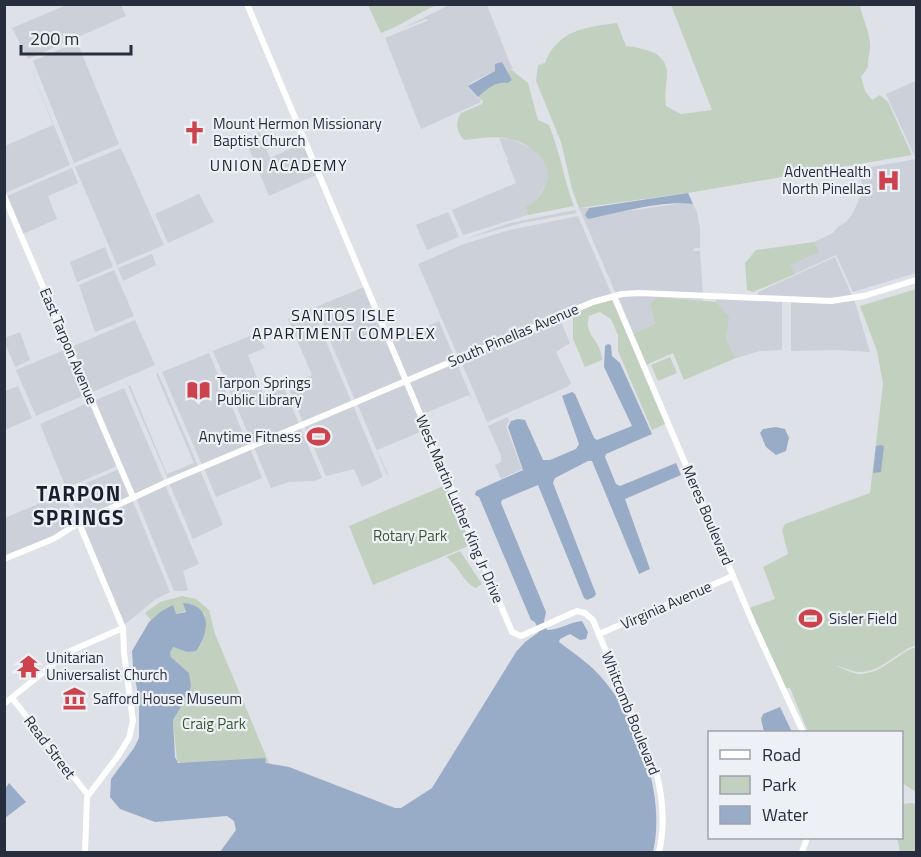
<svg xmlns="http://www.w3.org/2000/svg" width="921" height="857" font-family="'Titillium Web',sans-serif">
	<rect width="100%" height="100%" fill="#dee1e7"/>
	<!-- built -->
	<g fill="#ccd0d9">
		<polygon points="69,4 121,5 126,16 28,59 12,28"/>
		<polygon points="449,5 487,5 509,61 513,69 507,72 502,62 495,71 472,82 468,86 478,97 474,98 479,98 481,102 421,129 385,38 429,20 426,19 401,29"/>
		<polygon points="77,42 119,144 74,163 33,61"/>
		<polygon points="31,69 70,165 5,193 5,146 53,125"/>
		<polygon points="916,81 916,273 853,292 836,255 795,274 791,265 818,252 814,242 833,233 838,227 846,222 852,215 863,191 859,169 916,159 886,94"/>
		<polygon points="260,132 270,158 303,143 316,175 269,196 245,139"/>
		<polygon points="499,138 511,139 533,149 539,155 546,164 548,175 546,184 534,203 525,207 528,215 463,235 452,210 516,183 507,160 509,159 506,156"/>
		<polygon points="121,148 164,245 117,265 75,167"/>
		<polygon points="72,168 78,183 48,196 57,219 23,234 7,196"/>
		<polygon points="199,194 214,222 168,243 155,214"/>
		<polygon points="684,203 693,204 697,212 700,229 700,248 694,248 693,251 700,251 703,294 616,294 579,208 589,208 587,210 592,218 599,215"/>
		<polygon points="575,210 577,213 522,223 465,239 510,223"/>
		<polygon points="448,212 459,237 427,250 416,225"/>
		<polygon points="578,216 612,295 585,302 458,356 418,264 464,244 506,231"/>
		<polygon points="105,247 113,267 77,282 70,262"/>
		<polygon points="152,254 156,265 123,281 118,268"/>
		<polygon points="835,257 852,296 831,299 758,297 758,292"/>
		<polygon points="114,270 134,316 93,333 95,332 79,285"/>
		<polygon points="364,287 403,379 355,400 316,307"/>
		<polygon points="630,295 703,298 703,300 658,297 650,304 655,324 633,334 617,297"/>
		<polygon points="716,298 782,302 782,350 760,351 736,358 726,339 728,317 716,302"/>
		<polygon points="854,299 870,352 837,350 791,351 791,302"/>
		<polygon points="312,308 351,401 303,422 288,386 312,375 288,319"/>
		<polygon points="559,317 570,343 556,352 571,383 567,387 487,422 460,359"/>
		<polygon points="135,320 155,365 90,393 71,347"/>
		<polygon points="439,321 454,357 407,378 392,342"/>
		<polygon points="20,332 30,360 15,367 5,343 5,338"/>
		<polygon points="257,333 265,348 248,355 264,396 284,388 299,424 252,443 213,351"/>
		<polygon points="67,349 87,394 36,416 16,370"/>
		<polygon points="209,353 248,445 202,465 162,372"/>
		<polygon points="456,361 472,399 469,395 423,414 408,381"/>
		<polygon points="158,373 198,466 168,479 128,386 130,385 167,474 194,463 156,374"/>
		<polygon points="404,383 425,430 377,450 388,474 387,475 357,403"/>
		<polygon points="18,386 32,418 5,430 5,391"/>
		<polygon points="124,388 164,481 134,494 94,401"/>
		<polygon points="90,402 117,466 66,488 40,424"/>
		<polygon points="538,403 508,417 509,421 506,427 522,469 501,479 495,465 501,462 501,455 488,426"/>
		<polygon points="353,405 383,477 362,487 354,469 326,476 304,425"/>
		<polygon points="300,427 322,478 314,481 289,482 271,488 254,447"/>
		<polygon points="250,448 262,478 216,497 204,468"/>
		<polygon points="119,469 130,496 80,520 68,491"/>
		<polygon points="200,470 223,525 193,539 169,483"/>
		<polygon points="165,484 199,564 183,571 188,590 186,591 174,591 136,498"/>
		<polygon points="64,493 76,523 65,531 5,557 5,518"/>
		<polygon points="132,499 170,592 156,599 124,625 81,524"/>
	</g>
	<!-- green -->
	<g fill="#c2d1bf">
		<path d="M 368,5 L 437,5 C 417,13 401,26 381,33 Z"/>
		<path d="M 671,5 L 860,5 C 862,17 869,30 870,43 C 871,51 867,59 868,67 L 861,77 L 865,91 L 872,100 L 880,95 L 888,102 L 912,155 L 688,193 L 579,208 L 572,189 L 561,142 L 536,81 L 538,65 L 545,63 C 557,30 586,27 617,23 L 626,46 C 641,48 666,51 667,72 C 667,84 664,94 666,106 L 681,114 L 712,110 Z"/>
		<path d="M 512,70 L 528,83 L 538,120 L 549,125 C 560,152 564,180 574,206 L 528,215 L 525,207 C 536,203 538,197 544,188 C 557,164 532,144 510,139 C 495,135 479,139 464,140 C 456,132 455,123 461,113 L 482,104 L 483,101 L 478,97 L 485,89 L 501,82 L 505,83 L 512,80 L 507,72 Z"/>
		<polygon points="814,242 819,252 791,265 795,274 753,292 747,290 745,263 756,250"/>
		<path d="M 916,289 L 916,645 C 898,651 880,673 859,672 C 851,672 843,666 836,666 C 843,668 853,674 860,674 C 882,674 897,653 916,647 L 916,792 L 902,783 L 902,732 L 808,732 L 790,688 L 786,688 L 749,608 L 775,599 L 763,567 L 788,554 L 782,530 L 785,524 L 870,493 L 883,384 L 877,351 L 860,306 Z"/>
		<polygon points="658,297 716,302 729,317 726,339 736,358 684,380 673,353 646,365 633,334 655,324 650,304"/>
		<path d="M 612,299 L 667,423 L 652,430 L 618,351 L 618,335 L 611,319 L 600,312 L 589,316 C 583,335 602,341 602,360 L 585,367 L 573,339 L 573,315 L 593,304 Z"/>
		<polygon points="670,357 677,373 658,381 651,365"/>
		<polygon points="446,485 471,545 373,585 349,526"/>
		<path d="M 460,551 L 482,584 L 476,588 C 462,582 459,565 446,557 Z"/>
		<polygon points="182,596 196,599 209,610 215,634 269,763 258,759 183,764 177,761 173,720 190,692 191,685 189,673 171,657 170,653 173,647 187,652 201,644 205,629 205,614 184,604 186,611 176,614 160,612 151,620 145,613 160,602"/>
		<polygon points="911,803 916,804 916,852 900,852 897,838 902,838 902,804"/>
	</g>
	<!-- water -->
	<g fill="#99acc7">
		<path d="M 502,62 L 512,80 L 508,83 C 495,81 487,89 478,97 L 468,86 L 495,71 L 495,64 Z"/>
		<path d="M 688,193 L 693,204 C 662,200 618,213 588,219 L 585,215 L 589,208 Z"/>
		<path d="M 608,344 L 611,345 L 612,356 L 620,363 L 652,434 L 606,454 L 605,457 L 616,484 L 620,486 L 676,463 L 681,475 L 625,499 L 650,569 L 639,574 L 592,461 L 588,461 L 555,478 L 553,483 L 596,594 L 594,597 L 587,600 L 584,598 L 538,485 L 502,500 L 501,503 L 546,612 L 544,621 L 547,630 C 558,630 571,622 582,621 L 588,632 L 586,639 L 580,640 L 570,634 L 560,639 L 559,642 C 569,650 580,657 589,665 C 635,706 667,792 653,852 L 220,852 L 236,830 L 234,821 L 227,816 L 155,822 L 120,809 L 110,797 L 111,779 L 134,748 L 139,738 L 139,701 L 133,666 L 132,651 L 149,622 L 160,612 L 173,605 L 176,614 L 186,612 L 183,603 C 212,605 210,632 196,651 L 187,652 L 173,647 L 170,653 L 171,657 L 189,673 L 191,685 L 190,692 L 173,720 L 175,757 L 178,763 L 265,758 L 266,763 L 289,767 L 395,808 L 401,808 L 432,788 L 516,652 L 525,642 L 539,632 L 535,622 L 531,620 L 479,497 L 475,495 L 476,491 L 523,470 L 508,427 L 511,421 L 518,419 L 525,420 L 543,460 L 550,460 L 576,449 L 579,444 L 562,396 L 572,392 L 575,394 L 594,438 L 597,440 L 632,426 L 604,367 L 605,346 Z"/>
		<polygon points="776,427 785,429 789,438 786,451 776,455 766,447 760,433 763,429"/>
		<polygon points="880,445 884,446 881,472 873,473 876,446"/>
		<polygon points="780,707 792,732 764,732 761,719 763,714"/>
		<polygon points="9,783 26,802 5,818 5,789"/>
	</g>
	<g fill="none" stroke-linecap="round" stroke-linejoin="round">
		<!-- secondary -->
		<g stroke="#fff" stroke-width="6">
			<path d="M 247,4 L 512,632 L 521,636 L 577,611 L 585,613 L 593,620 L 657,775 C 663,800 665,827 659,852"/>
			<polyline points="4,196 133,497"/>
			<polyline points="614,296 753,623 803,732"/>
			<polyline points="79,523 123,628 124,653 133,721 129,738 118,756 87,797 85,852"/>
			<polyline points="4,559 53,539 79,523 167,482 593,302 622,294 640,293 831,301 864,296 916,280"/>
			<polyline points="599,634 733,576"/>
			<polyline points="12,698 88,795"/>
			<polyline points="4,704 68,652 123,628"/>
			<polyline points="802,852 807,838"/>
		</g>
	</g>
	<!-- icons -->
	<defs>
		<symbol id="church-bare" viewBox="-9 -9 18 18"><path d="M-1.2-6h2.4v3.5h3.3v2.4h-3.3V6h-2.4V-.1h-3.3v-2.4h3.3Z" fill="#cc434d" stroke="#edf0f5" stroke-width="2.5" paint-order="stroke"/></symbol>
		<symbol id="hospital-bare" viewBox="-9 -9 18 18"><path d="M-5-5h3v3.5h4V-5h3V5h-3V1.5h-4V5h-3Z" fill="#cc434d" stroke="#edf0f5" stroke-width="2.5" paint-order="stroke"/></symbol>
		<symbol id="library-bare" viewBox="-9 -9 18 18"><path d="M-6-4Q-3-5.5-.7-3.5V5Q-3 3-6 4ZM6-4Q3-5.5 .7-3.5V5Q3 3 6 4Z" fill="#cc434d" stroke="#edf0f5" stroke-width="2.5" paint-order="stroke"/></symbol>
		<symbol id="stadium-bare" viewBox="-9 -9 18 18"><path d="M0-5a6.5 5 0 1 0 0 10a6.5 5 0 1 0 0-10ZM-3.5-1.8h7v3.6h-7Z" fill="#cc434d" stroke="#edf0f5" stroke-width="2.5" paint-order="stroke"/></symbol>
		<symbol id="temple-bare" viewBox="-9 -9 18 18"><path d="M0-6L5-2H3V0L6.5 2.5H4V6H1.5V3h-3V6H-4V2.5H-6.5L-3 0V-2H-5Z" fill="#cc434d" stroke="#edf0f5" stroke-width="2.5" paint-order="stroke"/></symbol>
		<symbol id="museum-bare" viewBox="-9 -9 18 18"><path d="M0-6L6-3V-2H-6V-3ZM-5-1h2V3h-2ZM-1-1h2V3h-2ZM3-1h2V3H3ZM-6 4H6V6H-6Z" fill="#cc434d" stroke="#edf0f5" stroke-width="2.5" paint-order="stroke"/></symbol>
	</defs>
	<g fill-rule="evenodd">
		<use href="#church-bare" x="178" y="116" width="33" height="33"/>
		<use href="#hospital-bare" x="872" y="164" width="33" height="33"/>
		<use href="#library-bare" x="182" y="374" width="33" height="33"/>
		<use href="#stadium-bare" x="302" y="420" width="33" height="33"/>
		<use href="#stadium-bare" x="794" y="602" width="33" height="33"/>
		<use href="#temple-bare" x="12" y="650" width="33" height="33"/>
		<use href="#museum-bare" x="58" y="682" width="33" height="33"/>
	</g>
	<g text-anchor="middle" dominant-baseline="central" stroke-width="4.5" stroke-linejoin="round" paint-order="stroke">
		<!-- poi labels -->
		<g font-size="15" fill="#272e3e" stroke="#edf0f5" text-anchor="start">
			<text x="213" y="123">Mount Hermon Missionary<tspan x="213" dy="17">Baptist Church</tspan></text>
			<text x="871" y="171" text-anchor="end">AdventHealth<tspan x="871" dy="17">North Pinellas</tspan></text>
			<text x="217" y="382">Tarpon Springs<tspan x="217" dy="17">Public Library</tspan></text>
			<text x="301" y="436" text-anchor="end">Anytime Fitness</text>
			<text x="829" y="618">Sisler Field</text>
			<text x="46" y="657">Unitarian<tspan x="46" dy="17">Universalist Church</tspan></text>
			<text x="93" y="698">Safford House Museum</text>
		</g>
		<!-- street labels -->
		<g font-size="15" fill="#272e3e" stroke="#edf0f5">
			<text transform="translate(513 335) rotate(-23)">South Pinellas Avenue</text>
			<text transform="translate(69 346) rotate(67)">East Tarpon Avenue</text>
			<text transform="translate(460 509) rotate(67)">West Martin Luther King Jr Drive</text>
			<text transform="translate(708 515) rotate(67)">Meres Boulevard</text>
			<text transform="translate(666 605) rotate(-24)">Virginia Avenue</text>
			<text transform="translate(631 713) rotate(68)">Whitcomb Boulevard</text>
			<text transform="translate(50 747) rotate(53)">Read Street</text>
		</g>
		<!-- park labels -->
		<g font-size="15" fill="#395935" stroke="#edf0f5">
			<text x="410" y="535">Rotary Park</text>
			<text x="214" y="723">Craig Park</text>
		</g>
		<!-- neighbourhood labels -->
		<g font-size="16" letter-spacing="1.5" fill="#1a1f2f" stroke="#edf0f5">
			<text x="279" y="165">UNION ACADEMY</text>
			<text x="344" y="315">SANTOS ISLE<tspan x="344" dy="18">APARTMENT COMPLEX</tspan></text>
		</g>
		<!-- district labels -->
		<g font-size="21" font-weight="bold" letter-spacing="1.5" fill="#1a1f2f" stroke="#edf0f5">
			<text x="79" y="493">TARPON<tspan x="79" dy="24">SPRINGS</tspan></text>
		</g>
	</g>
	<!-- border -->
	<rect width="921" height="857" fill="none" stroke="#272e3e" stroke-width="12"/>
	<!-- legend -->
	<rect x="708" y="731" width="195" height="108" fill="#edf0f5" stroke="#9ea2ac" stroke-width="1.5"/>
	<rect x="720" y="750" width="30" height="9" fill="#ffffff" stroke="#9ea2ac" stroke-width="1.5"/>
	<text x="762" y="761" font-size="18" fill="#272e3e">Road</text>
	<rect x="720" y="776" width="30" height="18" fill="#c2d1bf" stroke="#9ea2ac" stroke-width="1.5"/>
	<text x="762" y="791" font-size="18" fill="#272e3e">Park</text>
	<rect x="720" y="806" width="30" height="18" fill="#99acc7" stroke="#9ea2ac" stroke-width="1.5"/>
	<text x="762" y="821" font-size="18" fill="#272e3e">Water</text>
	<!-- scale -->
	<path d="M21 45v9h110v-9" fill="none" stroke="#272e3e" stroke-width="3"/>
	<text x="30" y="45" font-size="18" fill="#272e3e" stroke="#edf0f5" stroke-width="4.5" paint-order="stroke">200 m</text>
</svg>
